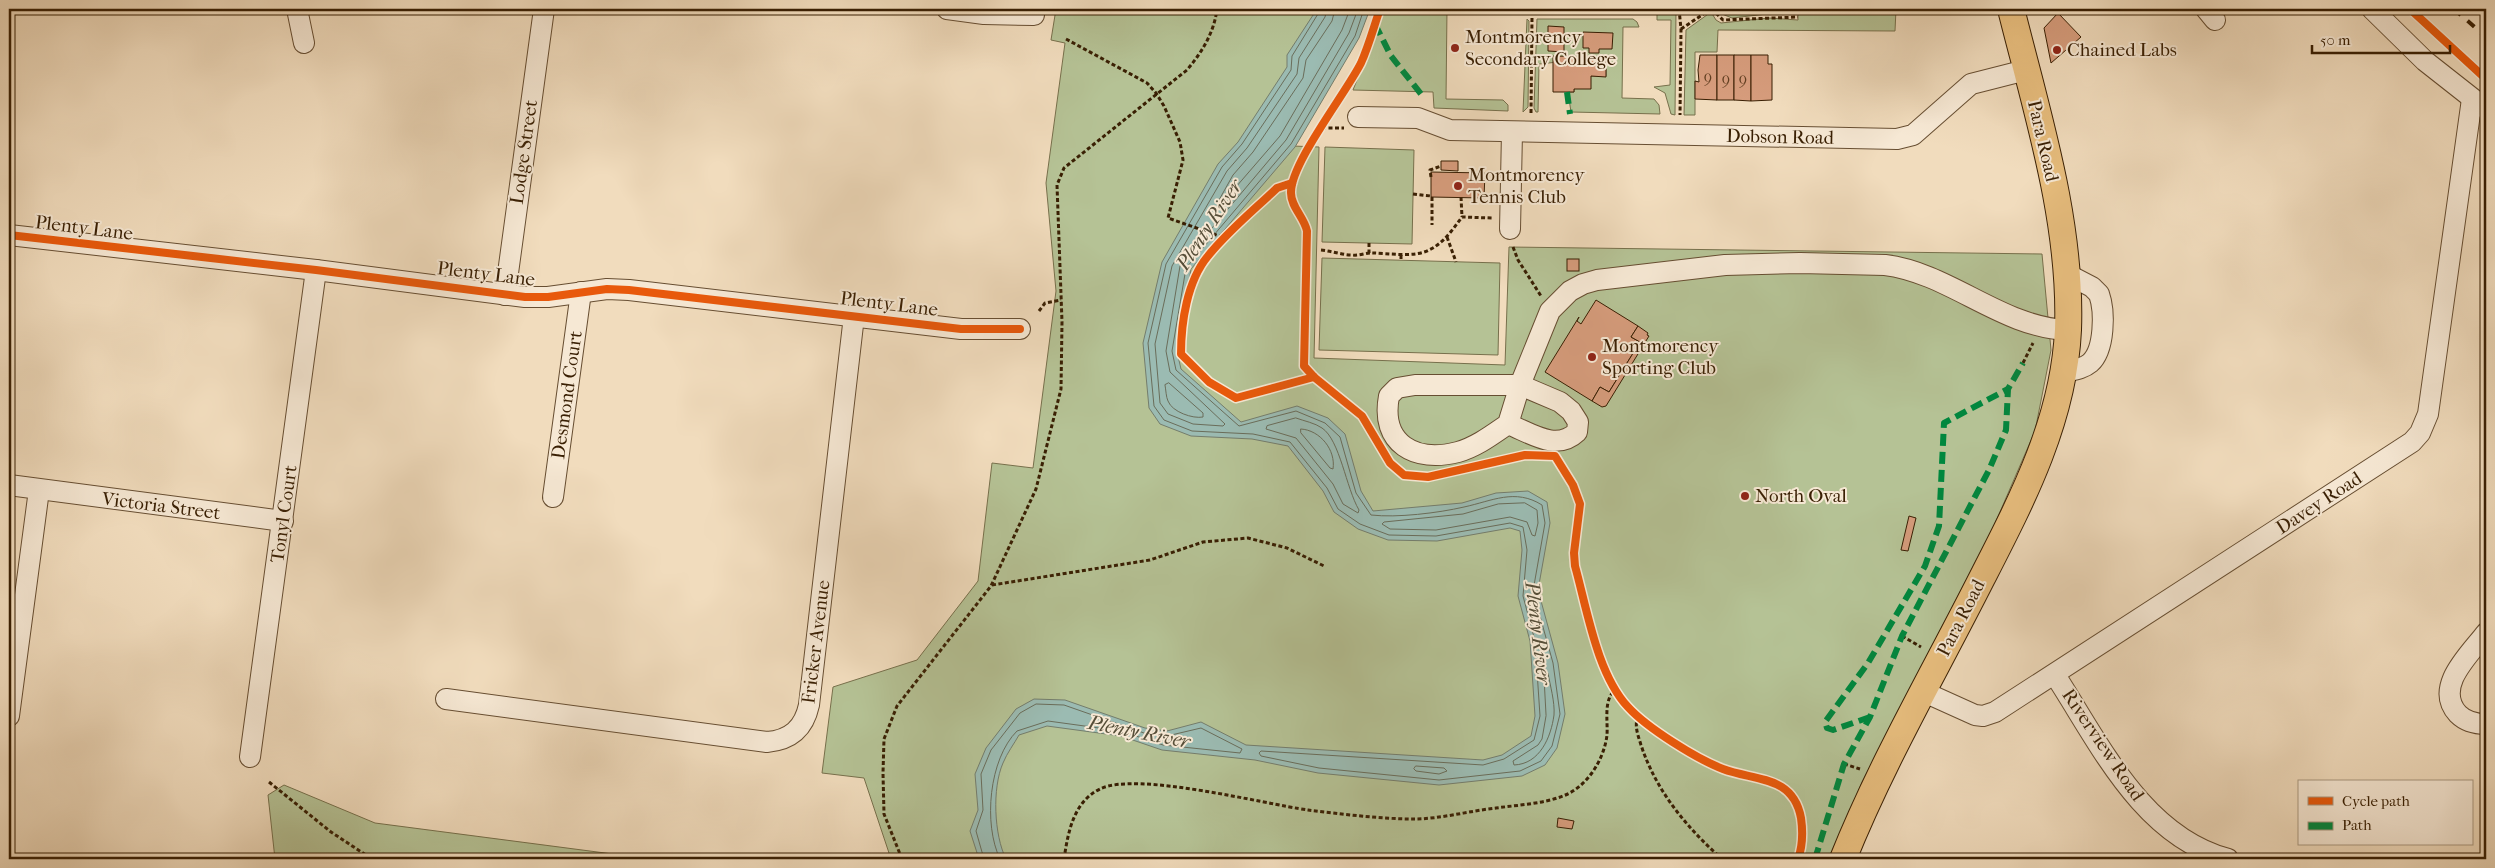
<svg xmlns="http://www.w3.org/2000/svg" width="2495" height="868" font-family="'IM FELL French Canon',serif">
	<rect width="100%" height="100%" fill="#f1dcbd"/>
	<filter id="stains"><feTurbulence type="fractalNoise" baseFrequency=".004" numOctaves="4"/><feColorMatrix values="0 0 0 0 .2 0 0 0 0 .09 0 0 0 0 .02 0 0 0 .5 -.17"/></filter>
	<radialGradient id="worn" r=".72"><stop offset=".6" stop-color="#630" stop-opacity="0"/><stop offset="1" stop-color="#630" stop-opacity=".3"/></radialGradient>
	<!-- green -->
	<g fill="#b5c295" stroke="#77704c">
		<polygon points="1056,9 1343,9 1265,145 1319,147 1314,358 1505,365 1509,247 2042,254 2051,350 2035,431 1993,528 1862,782 1831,859 891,859 864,778 822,773 833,687 917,660 978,581 992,463 1033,468 1056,291 1046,183 1065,43 1051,40"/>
		<polygon points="1385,9 1447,9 1446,99 1503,100 1508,105 1508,111 1434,108 1433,92 1353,90"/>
		<polygon points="1657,9 1676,9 1675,115 1671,114 1665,93 1654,87 1670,85 1671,20 1657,20"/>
		<polygon points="1728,9 1896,9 1895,31 1718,30 1717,52 1695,52 1695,115 1684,115 1686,30 1711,12 1716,20 1721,23 1769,18 1798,20 1798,13 1767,14 1732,18 1722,14"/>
		<polygon points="1527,19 1529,21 1528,107 1523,112"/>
		<polygon points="1537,19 1633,19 1637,22 1639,27 1623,27 1622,98 1654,99 1659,105 1660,114 1571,112 1568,92 1574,92 1574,89 1591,76 1606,76 1606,57 1539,64 1538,112 1536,112 1534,108"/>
		<polygon points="1325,147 1414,150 1412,244 1322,242"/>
		<polygon points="1322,258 1500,263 1498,355 1319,350"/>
		<polygon points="284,785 375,823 651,859 275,859 268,795"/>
	</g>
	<!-- water -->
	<path fill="#9bbbb2" stroke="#747d6c" d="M 1317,9 L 1370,9 L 1359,38 L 1295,147 L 1191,269 L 1177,352 L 1181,369 L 1241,422 L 1297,406 L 1328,418 L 1345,434 L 1361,491 L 1373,511 L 1462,503 L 1496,493 L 1528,491 L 1547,502 L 1550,523 L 1538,590 L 1558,663 L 1565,714 L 1557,748 L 1545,765 L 1522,776 L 1439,785 L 1318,773 L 1255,760 L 1162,750 L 1121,736 L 1047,726 L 1019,735 C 1014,744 1007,753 1003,763 C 992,788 994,835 1006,859 L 979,859 L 970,831 L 978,810 L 975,774 L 986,748 L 1016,709 L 1034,699 L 1065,700 L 1145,728 L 1167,731 L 1201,722 L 1246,745 L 1483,760 L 1502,755 L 1531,736 L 1535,716 L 1530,641 L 1518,596 L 1522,550 L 1520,531 L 1510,528 L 1437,541 L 1388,540 L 1358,529 L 1334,512 L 1323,491 L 1288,446 L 1252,439 L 1191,436 L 1160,424 L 1149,408 L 1143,343 L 1162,262 L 1218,164 L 1238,142 L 1287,67 L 1287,55 Z"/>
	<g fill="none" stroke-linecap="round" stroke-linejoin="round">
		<!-- shore -->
		<g stroke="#6a6d5a" stroke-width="1">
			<path d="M 1321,9 L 1292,56 L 1291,70 L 1242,144 L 1222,167 L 1166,264 L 1148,343 L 1154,406 L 1164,420 L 1192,431 L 1253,434 L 1290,442 L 1327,488 L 1338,509 L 1360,524 L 1389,535 L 1436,536 L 1510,523 L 1523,527 L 1527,550 L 1523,596 L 1535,641 L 1540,716 L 1534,740 L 1504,759 L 1483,765 L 1261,751 L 1259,753 L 1261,756 L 1319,768 L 1439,780 L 1520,771 L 1541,761 L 1552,746 L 1560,714 L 1553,663 L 1533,591 L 1545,523 L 1542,505 C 1515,488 1492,501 1464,507 C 1438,513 1397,518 1371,515 L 1356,493 L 1340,437 L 1325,423 L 1296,411 L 1239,426 L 1176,370 L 1172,351 L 1186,268 L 1291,144 L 1355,36 L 1364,9"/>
			<polyline points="1327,9 1325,17 1299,58 1297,74 1247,148 1227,171 1172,266 1155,344 1160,403 1168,414 1193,424 1223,426 1225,424 1170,372 1166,351 1180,266 1286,140 1349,33 1358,9"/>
			<polyline points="1335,9 1332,21 1306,60 1303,78 1253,152 1233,175 1219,200 1220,203 1223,202 1280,136 1342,30 1350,9"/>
			<path d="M 1169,383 L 1203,413 L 1203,417 C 1193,419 1172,412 1168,401 C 1166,397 1166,390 1165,385 Z"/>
			<path d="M 1296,418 C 1304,421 1315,423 1322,428 C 1340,440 1346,488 1359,510 L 1358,513 L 1343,504 L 1333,484 L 1296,438 L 1266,429 L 1267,426 Z"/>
			<path d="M 1301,429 C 1320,430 1336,450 1333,469 L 1330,468 L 1301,433 Z"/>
			<polygon points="1525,503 1537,510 1538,523 1535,536 1532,535 1527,522 1510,517 1436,530 1390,529 1382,524 1384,522 1463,514 1498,504"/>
			<path d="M 1544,671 L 1548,673 C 1550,685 1555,702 1554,715 C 1551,737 1540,764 1514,765 L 1513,761 L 1538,745 L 1542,739 L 1546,716 Z"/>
			<polygon points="1416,766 1444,768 1447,771 1439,774 1416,771 1414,769"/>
			<path d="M 984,859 L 976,831 L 983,810 L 981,774 L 991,750 L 1020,713 L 1036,704 L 1064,705 L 1144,733 L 1167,736 L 1201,728 L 1242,749 L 1240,753 L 1163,745 L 1121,731 L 1048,721 L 1017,731 C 989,759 983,824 1000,859"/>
		</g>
	</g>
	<!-- building -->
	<g fill="#d69c7c" stroke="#391f03">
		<polygon points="2058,13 2081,37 2051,63 2044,28"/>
		<polygon points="1548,26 1564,27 1564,52 1548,51"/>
		<polygon points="1583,32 1613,33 1612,49 1599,49 1599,53 1589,53 1589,48 1583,48"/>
		<polygon points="1700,55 1717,55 1717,100 1695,99 1695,81 1699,82 1698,70"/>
		<rect x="1717" y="55" width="17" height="45"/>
		<polygon points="1734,55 1751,55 1751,101 1734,100"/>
		<polygon points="1751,55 1768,55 1768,64 1772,64 1772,100 1751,101"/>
		<polygon points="1553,56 1606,57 1606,77 1591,76 1591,89 1574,89 1574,92 1553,92"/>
		<polygon points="1441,161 1458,161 1458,171 1441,170"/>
		<polygon points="1431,172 1485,173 1484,198 1431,197"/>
		<rect x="1567" y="259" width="12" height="12"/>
		<polygon points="1596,300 1638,326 1631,337 1640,342 1609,392 1600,387 1592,401 1545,372 1579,317 1577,321 1581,324"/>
		<polygon points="1638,326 1648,333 1647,335 1649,336 1606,406 1602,407 1592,401 1600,387 1609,392 1640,342 1631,337"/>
		<polygon points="1909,516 1916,518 1908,551 1901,550"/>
		<polygon points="1558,818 1574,821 1572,829 1557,827"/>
	</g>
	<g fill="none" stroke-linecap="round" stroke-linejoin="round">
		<defs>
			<g id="minor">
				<polyline points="297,9 304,43"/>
				<polyline points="947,9 984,14 1034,15"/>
				<polyline points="2206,9 2215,20"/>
				<polyline points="2372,9 2425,61 2486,109"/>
				<polyline points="1358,117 1418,118 1450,130 1897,139 1913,135 1971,84 2026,70"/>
				<polyline points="1510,229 1512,132"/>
				<polyline points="9,235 316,270 525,297 548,297 607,289 629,290 961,329 1020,329"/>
				<polyline points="505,295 544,9"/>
				<path d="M 2064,372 C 2073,370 2083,369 2090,363 C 2105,350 2105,311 2099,294 L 2092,287 L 2067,274"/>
				<path d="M 1508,424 C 1492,435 1476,447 1458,452 C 1415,463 1380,444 1389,396 L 1397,388 L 1415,385 L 1520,385 L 1560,402 L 1571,411 L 1578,422 L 1577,432 C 1556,452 1531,433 1508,424 L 1520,385 L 1550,311 L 1570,291 L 1583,284 L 1597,280 L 1725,265 L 1800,263 L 1885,265 C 1950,273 2002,328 2068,330"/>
				<polyline points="9,485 283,521"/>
				<polyline points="553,497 581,292"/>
				<path d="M 2486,633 C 2470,654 2433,687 2458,714 C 2465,721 2476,724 2486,724"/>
				<path d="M 2055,675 C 2100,744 2142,836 2228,859"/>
				<polyline points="1924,692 1975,715 1983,716 1995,712 2412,442 2420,433 2428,414 2472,99"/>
				<path d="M 446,699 L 767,742 C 791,740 804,728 809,705 L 854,316"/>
				<polyline points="9,716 39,490"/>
				<polyline points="250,757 316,270"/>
			</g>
			<path id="major" d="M 1843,859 C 1882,762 1935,671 1982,578 C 2022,500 2064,420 2068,330 C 2072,222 2037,113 2011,9"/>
		</defs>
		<!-- minor casing -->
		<use href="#minor" stroke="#674e32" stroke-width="22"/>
		<!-- major casing -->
		<use href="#major" stroke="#391f03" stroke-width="28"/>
		<!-- path -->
		<g stroke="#391f03" stroke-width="3" stroke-dasharray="4 2.5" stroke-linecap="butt">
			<polyline points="1679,9 1681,29 1680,115"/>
			<polyline points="1701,9 1705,13 1710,9"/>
			<polyline points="1711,9 1716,13 1722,9"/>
			<polyline points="1716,13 1723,20 1798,17"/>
			<polyline points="1681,29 1705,13"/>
			<polyline points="1066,39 1147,83 1156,93 1164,106 1180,142 1183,160 1168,218 1225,238"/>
			<polyline points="1531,113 1532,18"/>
			<polyline points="1322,128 1344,128"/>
			<polyline points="1431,177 1430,170 1441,166"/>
			<polyline points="1413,194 1431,196"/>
			<polyline points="1432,197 1432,225"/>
			<polyline points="1461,197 1462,217"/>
			<polyline points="1447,237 1456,262"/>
			<polyline points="1369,243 1369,253"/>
			<polyline points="1513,247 1518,260 1541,296"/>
			<path d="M 1321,250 C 1332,251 1342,255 1352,255 C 1359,256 1365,253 1371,253 C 1388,253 1414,258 1429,250 C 1444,243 1453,229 1462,217 L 1492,218"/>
			<polyline points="1401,255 1401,260"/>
			<polyline points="1039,311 1045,303 1061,300"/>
			<polyline points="2023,363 2033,343"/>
			<polyline points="992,585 1150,560 1203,542 1248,538 1287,548 1324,566"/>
			<polyline points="1902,636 1921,647"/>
			<path d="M 1638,716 C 1634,726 1638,735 1641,745 C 1656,791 1687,828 1722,859"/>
			<polyline points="1844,764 1860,769"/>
			<polyline points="269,782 331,832 372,859"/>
			<path d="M 902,859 L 884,814 L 883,773 L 884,739 L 897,706 L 991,586 L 1036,489 L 1061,389 L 1062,322 L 1057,185 L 1064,168 L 1187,70 C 1202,52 1214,33 1217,9"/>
			<path d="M 1064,859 C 1068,833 1073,802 1100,789 C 1136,771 1264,804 1308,810 C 1341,814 1380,819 1414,819 C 1440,819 1469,811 1496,808 C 1518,805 1542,804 1563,796 C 1587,787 1604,760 1607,735 C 1608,720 1603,699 1616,689"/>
		</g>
		<!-- minor -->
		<use href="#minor" stroke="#f6e8d4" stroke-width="20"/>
		<!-- major -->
		<use href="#major" stroke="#e8be7e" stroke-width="26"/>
		<!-- rail -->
		<g stroke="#391f03" stroke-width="4" stroke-dasharray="9 9" stroke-linecap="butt">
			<polyline points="2454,9 2486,37"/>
			<polyline points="2478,9 2486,16"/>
		</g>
		<!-- quiet -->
		<g stroke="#00873e" stroke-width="6" stroke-dasharray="12 6" stroke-linecap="butt">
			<polyline points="1375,24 1391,56 1421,94"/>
			<polyline points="1567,92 1570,114"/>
			<polyline points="1870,717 1833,730 1827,728 1825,722 1868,663 1925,566 1939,526 1944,423 2008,389"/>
			<polyline points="1815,859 1844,764 1870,717 1902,636 1989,470 2006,430 2008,389 2023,363"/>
		</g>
		<defs>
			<g id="cycleway">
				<path d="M 1380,9 C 1374,26 1369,45 1361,63 C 1346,93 1290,164 1291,193 C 1291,207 1304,217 1307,231 L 1304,366 L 1314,377 L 1362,416 L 1390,463 L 1404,475 L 1428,477 L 1525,455 L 1555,456 L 1573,485 L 1580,504 L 1574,553 L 1575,566 C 1587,609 1597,674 1628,707 C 1647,728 1697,759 1723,769 C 1755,781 1793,775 1801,818 C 1803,832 1803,845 1798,859"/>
				<polyline points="2410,9 2486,79"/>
				<path d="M 1292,183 L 1277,188 C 1254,210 1228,231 1208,256 C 1187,281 1181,323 1181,354 L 1209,382 L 1236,398 L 1314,377"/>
				<polyline points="9,235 316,270 525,297 548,297 607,289 629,290 961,329 1020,329"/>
			</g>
		</defs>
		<!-- cycleway casing -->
		<use href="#cycleway" stroke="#f6e8d4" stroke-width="11"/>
		<!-- cycleway -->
		<use href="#cycleway" stroke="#e8590c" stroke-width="8"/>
	</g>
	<!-- markers -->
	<g fill="#8f2418" stroke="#f6e8d4" stroke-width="2">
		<circle cx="1455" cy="48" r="5"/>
		<circle cx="2057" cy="50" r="5"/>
		<circle cx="1458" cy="186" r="5"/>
		<circle cx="1592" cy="357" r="5"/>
		<circle cx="1745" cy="496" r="5"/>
	</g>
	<g text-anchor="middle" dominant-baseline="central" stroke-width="4" stroke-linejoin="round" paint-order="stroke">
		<!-- number labels -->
		<g font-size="16" fill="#603e21">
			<text x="1708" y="76">9</text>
			<text x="1726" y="78">9</text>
			<text x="1743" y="78">9</text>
		</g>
		<!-- poi labels -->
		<g font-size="19" fill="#391f03" stroke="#f6e8d4" text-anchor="start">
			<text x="1465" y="37">Montmorency<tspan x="1465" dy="22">Secondary College</tspan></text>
			<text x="2067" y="50">Chained Labs</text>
			<text x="1468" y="175">Montmorency<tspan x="1468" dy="22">Tennis Club</tspan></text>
			<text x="1602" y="346">Montmorency<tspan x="1602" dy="22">Sporting Club</tspan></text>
			<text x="1755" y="496">North Oval</text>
		</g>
		<!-- street labels -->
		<g font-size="19" fill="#391f03" stroke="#f6e8d4">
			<text transform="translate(1780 137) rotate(1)">Dobson Road</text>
			<text transform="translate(2043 141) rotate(77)">Para Road</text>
			<text transform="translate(524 152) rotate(-82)">Lodge Street</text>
			<text transform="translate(84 228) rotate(7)">Plenty Lane</text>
			<text transform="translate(486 274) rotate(7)">Plenty Lane</text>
			<text transform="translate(889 304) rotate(7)">Plenty Lane</text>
			<text transform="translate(567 395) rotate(-82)">Desmond Court</text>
			<text transform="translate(2319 503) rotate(-33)">Davey Road</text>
			<text transform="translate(161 506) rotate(7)">Victoria Street</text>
			<text transform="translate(284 514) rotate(-82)">Tonyl Court</text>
			<text transform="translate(1961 618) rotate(-63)">Para Road</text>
			<text transform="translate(816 642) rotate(-83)">Fricker Avenue</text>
			<text transform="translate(2103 745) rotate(56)">Riverview Road</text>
		</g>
		<!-- water labels -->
		<g font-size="20" font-style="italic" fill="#564e38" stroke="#f6e8d4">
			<text transform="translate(1209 225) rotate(-57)">Plenty River</text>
			<text transform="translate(1538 633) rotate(83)">Plenty River</text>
			<text transform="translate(1139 732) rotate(11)">Plenty River</text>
		</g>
	</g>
	<!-- margin -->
	<rect width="2495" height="868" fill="none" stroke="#f1dcbd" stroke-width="30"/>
	<rect x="10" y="10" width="2475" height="848" fill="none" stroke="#391f03" stroke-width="2.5"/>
	<rect x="15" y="15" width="2465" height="838" fill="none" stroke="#391f03"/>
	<!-- legend -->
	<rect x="2298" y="780" width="175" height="65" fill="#f6e8d4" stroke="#aa9880"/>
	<rect x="2308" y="797" width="25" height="8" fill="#e8590c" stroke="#aa9880"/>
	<text x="2342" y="806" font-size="15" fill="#391f03">Cycle path</text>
	<rect x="2308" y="822" width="25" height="8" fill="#00873e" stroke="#aa9880"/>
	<text x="2342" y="830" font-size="15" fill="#391f03">Path</text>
	<!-- scale -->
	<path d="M2312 45v8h138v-8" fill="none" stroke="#391f03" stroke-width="2.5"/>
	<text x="2320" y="45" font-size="15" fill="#391f03" stroke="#f6e8d4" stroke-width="4" paint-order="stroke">50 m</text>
	<rect width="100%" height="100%" filter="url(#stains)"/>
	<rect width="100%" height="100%" fill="url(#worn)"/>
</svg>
